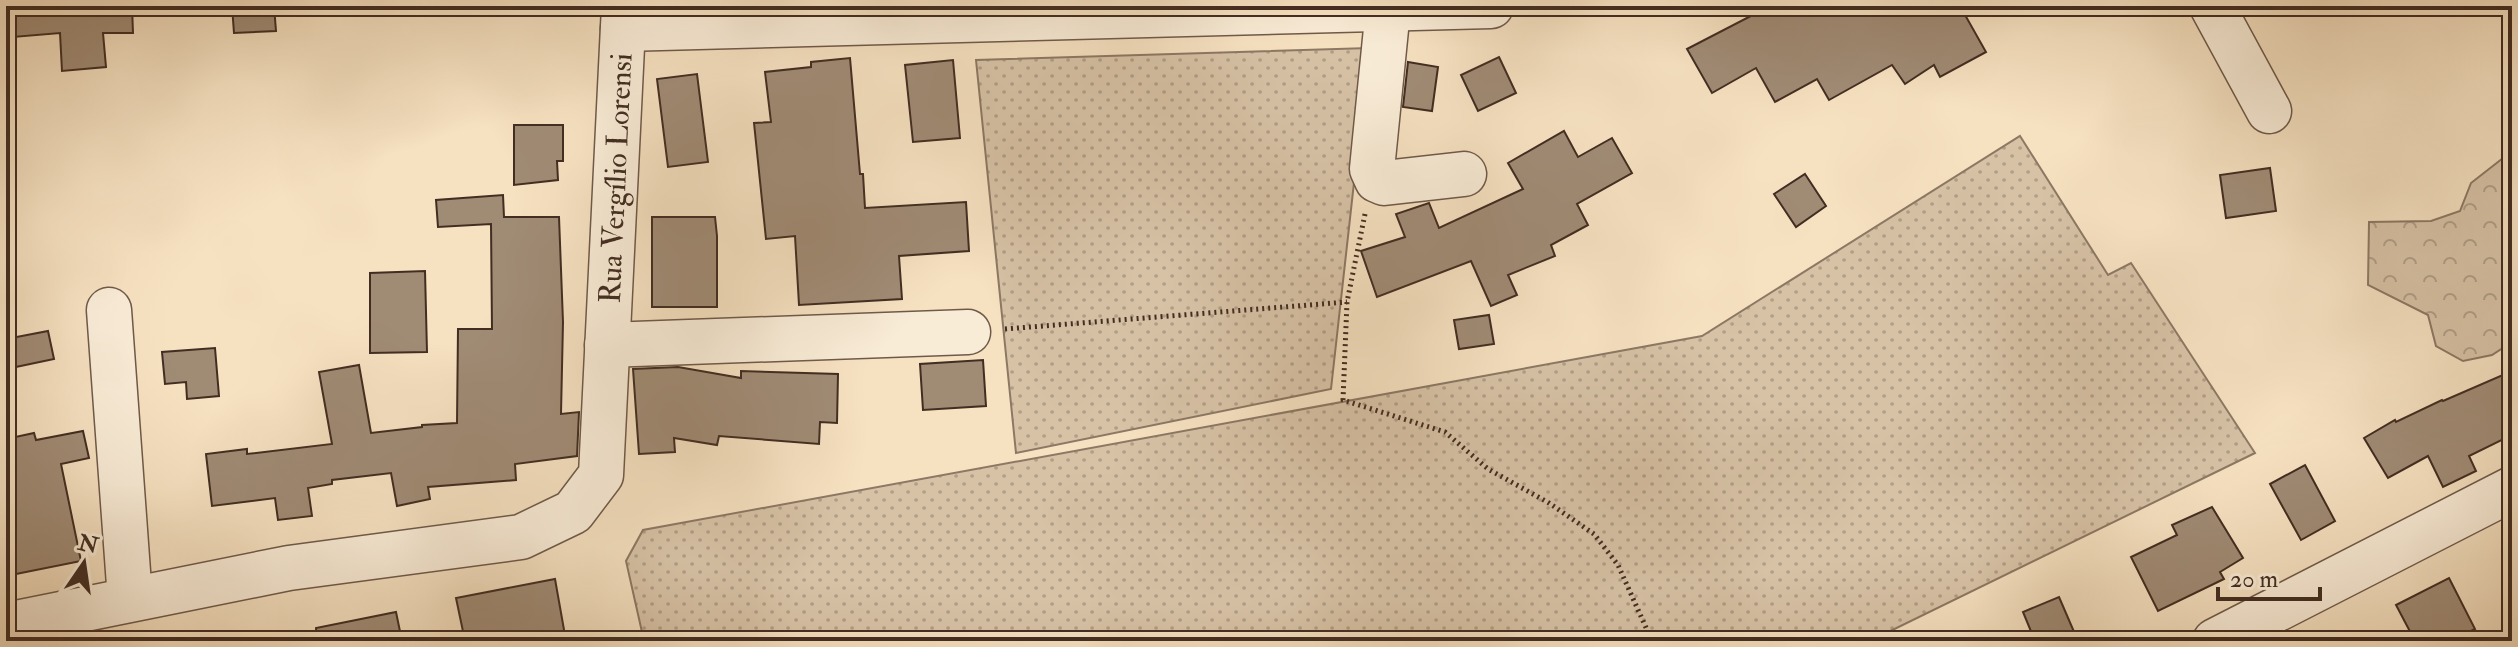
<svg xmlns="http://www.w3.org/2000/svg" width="2518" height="647" font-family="'IM FELL Double Pica',serif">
	<defs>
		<pattern id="grass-dots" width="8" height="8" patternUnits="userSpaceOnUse" patternTransform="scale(2)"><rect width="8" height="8" fill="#d7c2a6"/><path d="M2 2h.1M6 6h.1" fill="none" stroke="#b09e87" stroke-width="1.8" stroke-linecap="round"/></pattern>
		<pattern id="forest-crowns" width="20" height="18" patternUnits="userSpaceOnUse" patternTransform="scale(2)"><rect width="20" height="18" fill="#d7c2a6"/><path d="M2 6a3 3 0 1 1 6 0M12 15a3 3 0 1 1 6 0" fill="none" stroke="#b09e87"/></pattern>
	</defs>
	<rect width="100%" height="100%" fill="#f6e1c1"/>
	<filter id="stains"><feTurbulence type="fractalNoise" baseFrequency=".0025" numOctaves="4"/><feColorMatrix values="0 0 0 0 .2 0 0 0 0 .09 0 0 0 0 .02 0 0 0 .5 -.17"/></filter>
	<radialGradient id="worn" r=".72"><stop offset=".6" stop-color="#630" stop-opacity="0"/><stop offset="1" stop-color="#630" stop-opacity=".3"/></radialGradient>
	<!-- grass -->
	<g fill="url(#grass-dots)" stroke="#8c7864" stroke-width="2">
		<polygon points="1369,48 1331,389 1016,453 976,60"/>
		<polygon points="2020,136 2108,275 2131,263 2255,453 1870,641 644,641 626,561 643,530 1702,336"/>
	</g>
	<!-- forest -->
	<polygon fill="url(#forest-crowns)" stroke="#8c7864" stroke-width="2" points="2512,151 2512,342 2492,355 2463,361 2436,346 2428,315 2368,285 2369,222 2431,221 2460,211 2471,183"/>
	<!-- building -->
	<g fill="#a08b75" stroke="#422d22" stroke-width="2">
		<polygon points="10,6 132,6 133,33 103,33 106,67 62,71 60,33 13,37"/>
		<polygon points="232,6 274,6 276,31 234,33"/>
		<polygon points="1770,6 1960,6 1986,52 1940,77 1934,65 1905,84 1892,65 1829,100 1817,79 1775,102 1756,68 1712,93 1687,49"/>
		<polygon points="1499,57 1516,93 1478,111 1461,75"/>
		<polygon points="850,58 860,174 863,174 865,208 966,202 969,251 899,256 902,299 799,305 795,236 766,239 754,123 771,122 765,72 811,67 811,62"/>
		<polygon points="953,60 960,138 913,142 905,65"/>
		<polygon points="1408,62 1438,67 1432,111 1403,107"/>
		<polygon points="697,74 708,162 668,167 657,79"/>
		<polygon points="514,125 563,125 563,161 557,161 558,180 514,185"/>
		<polygon points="1564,131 1578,157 1612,138 1632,173 1577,204 1588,225 1551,245 1555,256 1508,275 1517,295 1491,306 1471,261 1377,297 1361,251 1405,237 1396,214 1429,203 1439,228 1523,189 1508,163"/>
		<polygon points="2270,168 2276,211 2226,218 2220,175"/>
		<polygon points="1805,174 1826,206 1796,227 1774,194"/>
		<polygon points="503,195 504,217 559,217 563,322 561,414 579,412 577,456 515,464 516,480 428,487 430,499 397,506 391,473 332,480 332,484 308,488 312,516 278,520 275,498 212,506 206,454 247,449 247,454 332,444 319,372 359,365 371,433 422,427 422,425 457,423 458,329 492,329 491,224 438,227 436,200"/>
		<polygon points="652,217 715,217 717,236 717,307 652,307"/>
		<polygon points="425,271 427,352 370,353 370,273"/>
		<polygon points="1489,315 1494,344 1459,349 1454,320"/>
		<polygon points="48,331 54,359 11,368 6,339"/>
		<polygon points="215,348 219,396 187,399 186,382 165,384 162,352"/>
		<polygon points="983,360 986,406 923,410 920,364"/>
		<polygon points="678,367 741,378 741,371 838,374 837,423 820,422 819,444 719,436 717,445 674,438 675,452 639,454 633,369"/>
		<polygon points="2512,371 2512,435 2469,456 2476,471 2443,487 2428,456 2388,478 2364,438 2395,420 2396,422 2442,400 2443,401"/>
		<polygon points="83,431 89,458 61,464 81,561 6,576 6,439 34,433 36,440"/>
		<polygon points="2305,465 2335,521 2301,540 2270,484"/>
		<polygon points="2212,507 2243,558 2220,572 2224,579 2158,611 2131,557 2177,535 2172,525"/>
		<polygon points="2449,578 2475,629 2451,641 2415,641 2396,605"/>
		<polygon points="555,579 566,641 465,641 456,598"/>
		<polygon points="2059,597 2078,641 2035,641 2023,612"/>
		<polygon points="396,612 402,641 317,641 316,628"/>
	</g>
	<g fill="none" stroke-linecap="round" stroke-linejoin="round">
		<defs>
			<g id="minor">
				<polyline points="2212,6 2269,111"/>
				<polyline points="1388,9 1372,169 1377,180 1384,183 1464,174"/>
				<polyline points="623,29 1491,6"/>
				<polyline points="109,310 130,599"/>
				<polyline points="607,345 968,332"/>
				<path id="s1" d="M 6,625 L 289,568 L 521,537 L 573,512 L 601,475 L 624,6"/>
				<polyline points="2215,641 2512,489"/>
			</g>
		</defs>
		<!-- minor casing -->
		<use href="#minor" stroke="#6f5a4a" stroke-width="47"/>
		<!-- path -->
		<g stroke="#422d22" stroke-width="5" stroke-dasharray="2 4" stroke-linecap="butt">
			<polyline points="1365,214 1347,302 1343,400 1445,432 1488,469 1549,503 1594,534 1618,565 1652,641"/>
			<polyline points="1005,329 1347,302"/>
		</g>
		<!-- minor -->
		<use href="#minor" stroke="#f9ecd7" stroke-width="44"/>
	</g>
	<g text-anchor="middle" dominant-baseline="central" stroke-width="6" stroke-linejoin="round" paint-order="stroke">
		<!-- street labels -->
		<g font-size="30" fill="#422d22" stroke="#f9ecd7">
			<text stroke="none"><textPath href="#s1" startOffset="924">Rua Vergílio Lorensi</textPath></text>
		</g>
	</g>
	<!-- margin -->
	<rect width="2518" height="647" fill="none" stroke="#f6e1c1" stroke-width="32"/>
	<rect x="8" y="8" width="2502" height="631" fill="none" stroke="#422d22" stroke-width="4"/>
	<rect x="16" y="16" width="2486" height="615" fill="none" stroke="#422d22" stroke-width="2"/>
	<!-- north arrow -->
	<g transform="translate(84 563) rotate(13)" stroke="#f9ecd7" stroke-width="6" paint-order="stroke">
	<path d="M0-6L14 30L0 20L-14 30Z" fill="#422d22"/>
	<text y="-12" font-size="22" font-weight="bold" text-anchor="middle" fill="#422d22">N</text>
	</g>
	<!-- scale -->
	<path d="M2218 587v12h102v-12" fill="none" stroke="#422d22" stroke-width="4"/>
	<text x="2230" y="587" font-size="24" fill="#422d22" stroke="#f9ecd7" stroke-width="6" paint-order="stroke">20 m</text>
	<rect width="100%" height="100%" filter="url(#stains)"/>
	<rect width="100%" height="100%" fill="url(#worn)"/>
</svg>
